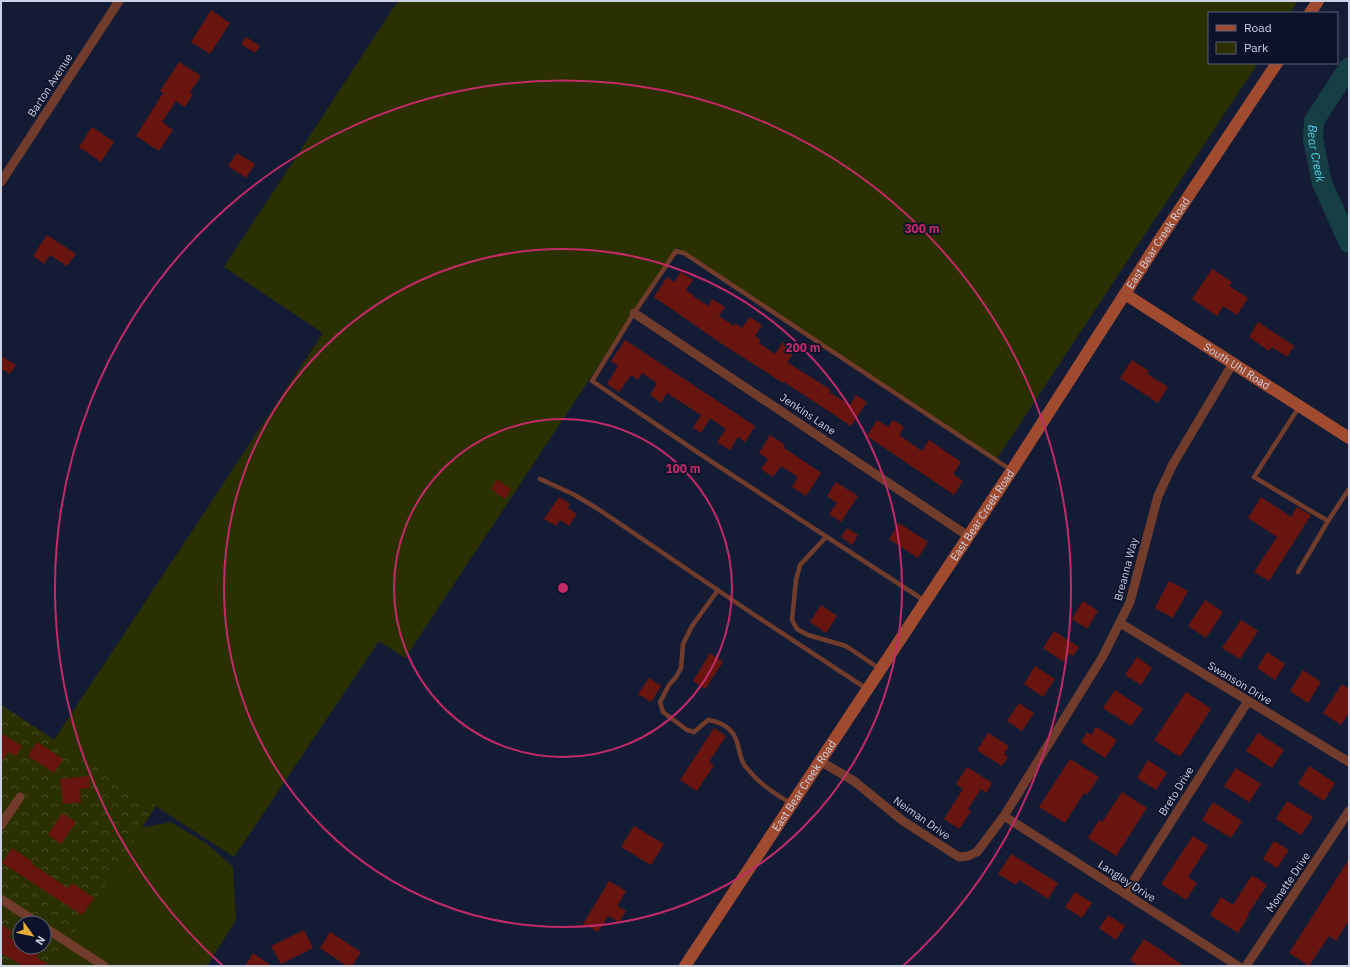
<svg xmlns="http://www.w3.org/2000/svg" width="1350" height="967" font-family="'IBM Plex Sans',sans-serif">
	<defs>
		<pattern id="forest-crowns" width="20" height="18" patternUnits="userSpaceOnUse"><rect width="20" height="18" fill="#2b3000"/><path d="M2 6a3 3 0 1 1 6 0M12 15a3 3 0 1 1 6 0" fill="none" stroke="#484d25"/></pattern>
	</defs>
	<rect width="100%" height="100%" fill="#141c35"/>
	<!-- green -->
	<g fill="#2b3000">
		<polygon points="398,1 1298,1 1290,13 1209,13 1209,63 1258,63 996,460 677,247 405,658 379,641 234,857 54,740 323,333 224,267"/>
		<polygon points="171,822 207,844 233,867 236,920 207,966 54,966 141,828"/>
	</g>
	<!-- forest -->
	<path fill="url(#forest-crowns)" fill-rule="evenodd" d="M 1,705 L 156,806 L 54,966 L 1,966 ZM 20,923 L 44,923 L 44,947 L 20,947 Z"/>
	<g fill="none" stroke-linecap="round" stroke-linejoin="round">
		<!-- river -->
		<path stroke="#153f45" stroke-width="20" id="s1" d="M 1349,67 L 1314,121 L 1313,139 L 1322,183 L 1349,243"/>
	</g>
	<!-- building -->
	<g fill="#68150f">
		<polygon points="211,10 230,23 210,54 191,42"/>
		<polygon points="246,37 260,46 255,53 241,44"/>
		<polygon points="179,62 201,76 190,92 193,94 185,107 176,101 162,122 173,130 159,151 136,136 163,93 160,91"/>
		<polygon points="92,127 114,142 101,162 79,147"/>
		<polygon points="237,153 255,164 246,178 228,166"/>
		<polygon points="47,235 76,254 67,266 50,255 44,264 33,256"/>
		<polygon points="1212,269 1232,282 1229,286 1248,298 1237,315 1223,306 1217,316 1192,299"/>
		<polygon points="681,272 693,280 686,290 693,295 693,296 708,306 712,299 725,307 719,316 734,326 735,323 742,328 750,317 762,325 755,336 761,340 759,343 775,354 783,342 795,351 787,362 831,390 829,392 850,405 856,395 867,402 851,426 784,382 783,383 722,344 654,297 667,277 674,282"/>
		<polygon points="1258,322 1294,346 1287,357 1272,347 1269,351 1249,337"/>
		<polygon points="625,340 755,426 745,442 738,437 730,450 717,442 726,429 710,418 701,433 693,428 701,415 667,393 661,403 650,395 657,383 642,373 638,380 631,375 619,392 607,384 618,366 611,361"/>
		<polygon points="1,356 16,365 10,374 1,369"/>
		<polygon points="1132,360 1149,371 1147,374 1168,387 1158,403 1120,378"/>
		<polygon points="877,420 888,427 893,420 904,427 899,435 922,451 929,440 961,462 953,474 963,481 954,495 867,436"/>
		<polygon points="770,435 785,445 784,448 821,473 806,496 792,487 798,477 781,466 773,477 761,469 768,459 759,453"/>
		<polygon points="497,480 511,489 505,499 491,489"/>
		<polygon points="836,482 858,496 841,522 829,514 837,503 827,496"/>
		<polygon points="559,497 570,504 568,508 577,514 569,526 560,520 556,526 544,519"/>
		<polygon points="1261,497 1291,517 1297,507 1311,515 1269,581 1254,572 1277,537 1248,518"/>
		<polygon points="899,523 928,542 918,558 889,539"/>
		<polygon points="847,528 858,535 852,545 841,537"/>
		<polygon points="1169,581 1188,591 1173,618 1155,608"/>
		<polygon points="1205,600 1223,612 1206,638 1188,626"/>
		<polygon points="1083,601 1098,611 1087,629 1072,619"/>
		<polygon points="821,605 837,616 826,633 810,622"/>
		<polygon points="1241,620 1258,631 1240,659 1222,648"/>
		<polygon points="1054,631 1079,647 1073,656 1069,654 1064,662 1043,648"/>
		<polygon points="1267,652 1285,664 1275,680 1257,668"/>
		<polygon points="710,653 723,662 705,689 693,681"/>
		<polygon points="1137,657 1152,668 1141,685 1125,675"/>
		<polygon points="1035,666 1055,679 1043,697 1024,684"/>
		<polygon points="1303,670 1321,682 1308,703 1290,691"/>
		<polygon points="649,678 661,686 651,702 638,694"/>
		<polygon points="1342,684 1349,689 1349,712 1341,725 1323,713"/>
		<polygon points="1115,690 1143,709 1131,726 1103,708"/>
		<polygon points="1186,692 1211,709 1180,757 1154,740"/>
		<polygon points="1019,703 1034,713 1022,731 1007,721"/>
		<polygon points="1096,727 1117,740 1105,758 1081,742 1087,732 1091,735"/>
		<polygon points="714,728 726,736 709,762 714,765 697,791 680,780"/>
		<polygon points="1,733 22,746 16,756 8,752 1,763"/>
		<polygon points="988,733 1009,746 1004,754 1008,757 1002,766 977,750"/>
		<polygon points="1258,733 1284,750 1272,768 1246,751"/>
		<polygon points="37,742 63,759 54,773 28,756"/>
		<polygon points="1070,759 1099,777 1087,795 1084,793 1065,823 1039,807"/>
		<polygon points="1148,760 1167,773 1156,790 1137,778"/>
		<polygon points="1309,766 1335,783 1324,801 1298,784"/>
		<polygon points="967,767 992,783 986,793 981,789 968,809 971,811 959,829 944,819 963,789 956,784"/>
		<polygon points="1236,768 1261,784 1249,802 1224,786"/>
		<polygon points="89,776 90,788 80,789 81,802 63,804 60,779"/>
		<polygon points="1122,792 1147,808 1116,856 1088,838 1099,820 1102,822"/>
		<polygon points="1287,801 1313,817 1301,835 1276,819"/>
		<polygon points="1213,802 1242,821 1231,838 1202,820"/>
		<polygon points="62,813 76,822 61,844 48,835"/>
		<polygon points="634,826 664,844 651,865 621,847"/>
		<polygon points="1193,836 1208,846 1188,877 1197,883 1186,900 1161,884"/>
		<polygon points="1274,841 1289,850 1277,868 1263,859"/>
		<polygon points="12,848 33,862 32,864 68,888 72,883 94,898 82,915 2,863"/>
		<polygon points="1011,854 1058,883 1048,899 1019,880 1016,885 998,874"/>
		<polygon points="1349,859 1349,920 1336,941 1329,936 1309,966 1289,953"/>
		<polygon points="1252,875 1267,885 1248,914 1249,915 1238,933 1210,915 1221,897 1233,905"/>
		<polygon points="609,881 626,891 617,906 626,911 619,922 608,916 598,932 583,924"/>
		<polygon points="1075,892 1092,903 1082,918 1065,907"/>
		<polygon points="1108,915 1125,926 1116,940 1099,928"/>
		<polygon points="1,924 12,932 9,937 20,945 20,947 36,947 41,950 36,957 51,966 23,966 1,953"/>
		<polygon points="304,930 313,948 281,964 271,946"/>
		<polygon points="330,932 361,952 352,966 347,966 320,948"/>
		<polygon points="1144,939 1162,951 1184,966 1139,966 1130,960"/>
		<polygon points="253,953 272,966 245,966"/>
	</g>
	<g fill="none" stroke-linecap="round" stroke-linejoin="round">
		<!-- lane -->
		<g stroke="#713c2b" stroke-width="4.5">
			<polyline points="1299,407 1254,477 1328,521 1349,489"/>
			<polyline points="540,479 573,494 598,509 753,614 867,689"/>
			<polyline points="826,537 800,565 796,580 792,620 797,629 808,635 846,646 880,669"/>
			<polyline points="1298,572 1328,521"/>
			<path d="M 718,590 L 692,626 L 683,644 L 681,668 L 676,677 L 669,685 L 660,702 L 663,712 L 687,730 L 694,732 L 708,720 C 727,723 736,732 739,750 C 741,756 741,762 746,767 C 759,784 774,793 792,804"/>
			<polyline points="925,601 706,458 592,381 634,313 676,251 684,253 1011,470"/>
		</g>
		<!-- street -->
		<g stroke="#713c2b" stroke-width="9">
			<polyline points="1,182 119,1"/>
			<polyline points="634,313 968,536"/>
			<polyline points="1120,623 1349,762"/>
			<polyline points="820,761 854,781 903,821 959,857 968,856 977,852 1004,816 1103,656 1130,602 1158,496 1173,464 1233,363"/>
			<polyline points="1004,816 1238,966"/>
			<polyline points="1,825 20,797"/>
			<polyline points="1125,894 1248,701"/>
			<polyline points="1,899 38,923"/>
			<polyline points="44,927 104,966"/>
			<polyline points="1246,966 1349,811"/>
		</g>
		<!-- secondary -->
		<g stroke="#a04b2f" stroke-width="12">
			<polyline points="1310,13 1318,1"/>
			<path id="s2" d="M 1125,294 L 1349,438"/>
			<path id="s3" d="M 685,966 L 1012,470 L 1160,239 L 1277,63"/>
		</g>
	</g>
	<!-- distance rings -->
	<g fill="none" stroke="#c32a68" stroke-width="2">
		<circle cx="563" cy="588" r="169"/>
		<circle cx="563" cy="588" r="339"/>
		<path d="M223 966A508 508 0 1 1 903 966"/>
	</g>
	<g text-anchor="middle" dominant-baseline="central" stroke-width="3.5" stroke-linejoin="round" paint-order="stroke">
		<!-- street labels -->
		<g font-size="11" fill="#cbd1e2" stroke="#0c122a">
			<text transform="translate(50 85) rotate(-57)">Barton Avenue</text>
			<text stroke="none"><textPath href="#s3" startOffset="864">East Bear Creek Road</textPath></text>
			<text stroke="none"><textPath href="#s2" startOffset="133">South Uhl Road</textPath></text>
			<text transform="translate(808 414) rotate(34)">Jenkins Lane</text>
			<text stroke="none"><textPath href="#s3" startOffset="540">East Bear Creek Road</textPath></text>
			<text transform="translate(1126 569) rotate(-75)">Breanna Way</text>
			<text transform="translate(1240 683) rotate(31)">Swanson Drive</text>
			<text stroke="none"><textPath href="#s3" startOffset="216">East Bear Creek Road</textPath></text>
			<text transform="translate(1176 791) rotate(-58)">Breto Drive</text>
			<text transform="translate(922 818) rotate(35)">Neiman Drive</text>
			<text transform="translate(1127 881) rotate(33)">Langley Drive</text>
			<text transform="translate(1288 882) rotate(-56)">Monette Drive</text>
		</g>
		<!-- water labels -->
		<g font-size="12" font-style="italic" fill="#4cd4e7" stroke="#0c122a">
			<text stroke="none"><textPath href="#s1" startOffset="97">Bear Creek</textPath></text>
		</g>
	</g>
	<circle cx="563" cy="588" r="6" fill="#c32a68" stroke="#0c122a" stroke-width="2"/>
	<g font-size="12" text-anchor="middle" font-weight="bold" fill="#c32a68" stroke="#0c122a" stroke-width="3.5" stroke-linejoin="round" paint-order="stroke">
		<text x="922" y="233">300 m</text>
		<text x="803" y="352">200 m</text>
		<text x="683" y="473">100 m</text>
	</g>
	<!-- border -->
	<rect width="1350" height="967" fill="none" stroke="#cbd1e2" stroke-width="4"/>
	<!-- legend -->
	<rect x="1208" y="12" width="130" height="52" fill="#0c122a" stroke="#585e74"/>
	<rect x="1216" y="25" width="20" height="6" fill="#a04b2f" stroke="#585e74"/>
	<text x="1244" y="32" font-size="12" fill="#cbd1e2">Road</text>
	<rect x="1216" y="42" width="20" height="12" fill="#2b3000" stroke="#585e74"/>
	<text x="1244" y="52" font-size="12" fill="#cbd1e2">Park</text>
	<!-- north arrow -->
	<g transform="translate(32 935) rotate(123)"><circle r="19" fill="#0c122a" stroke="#585e74"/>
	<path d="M0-3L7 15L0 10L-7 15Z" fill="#e6ac36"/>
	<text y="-6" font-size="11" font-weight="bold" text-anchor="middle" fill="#cbd1e2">N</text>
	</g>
</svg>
